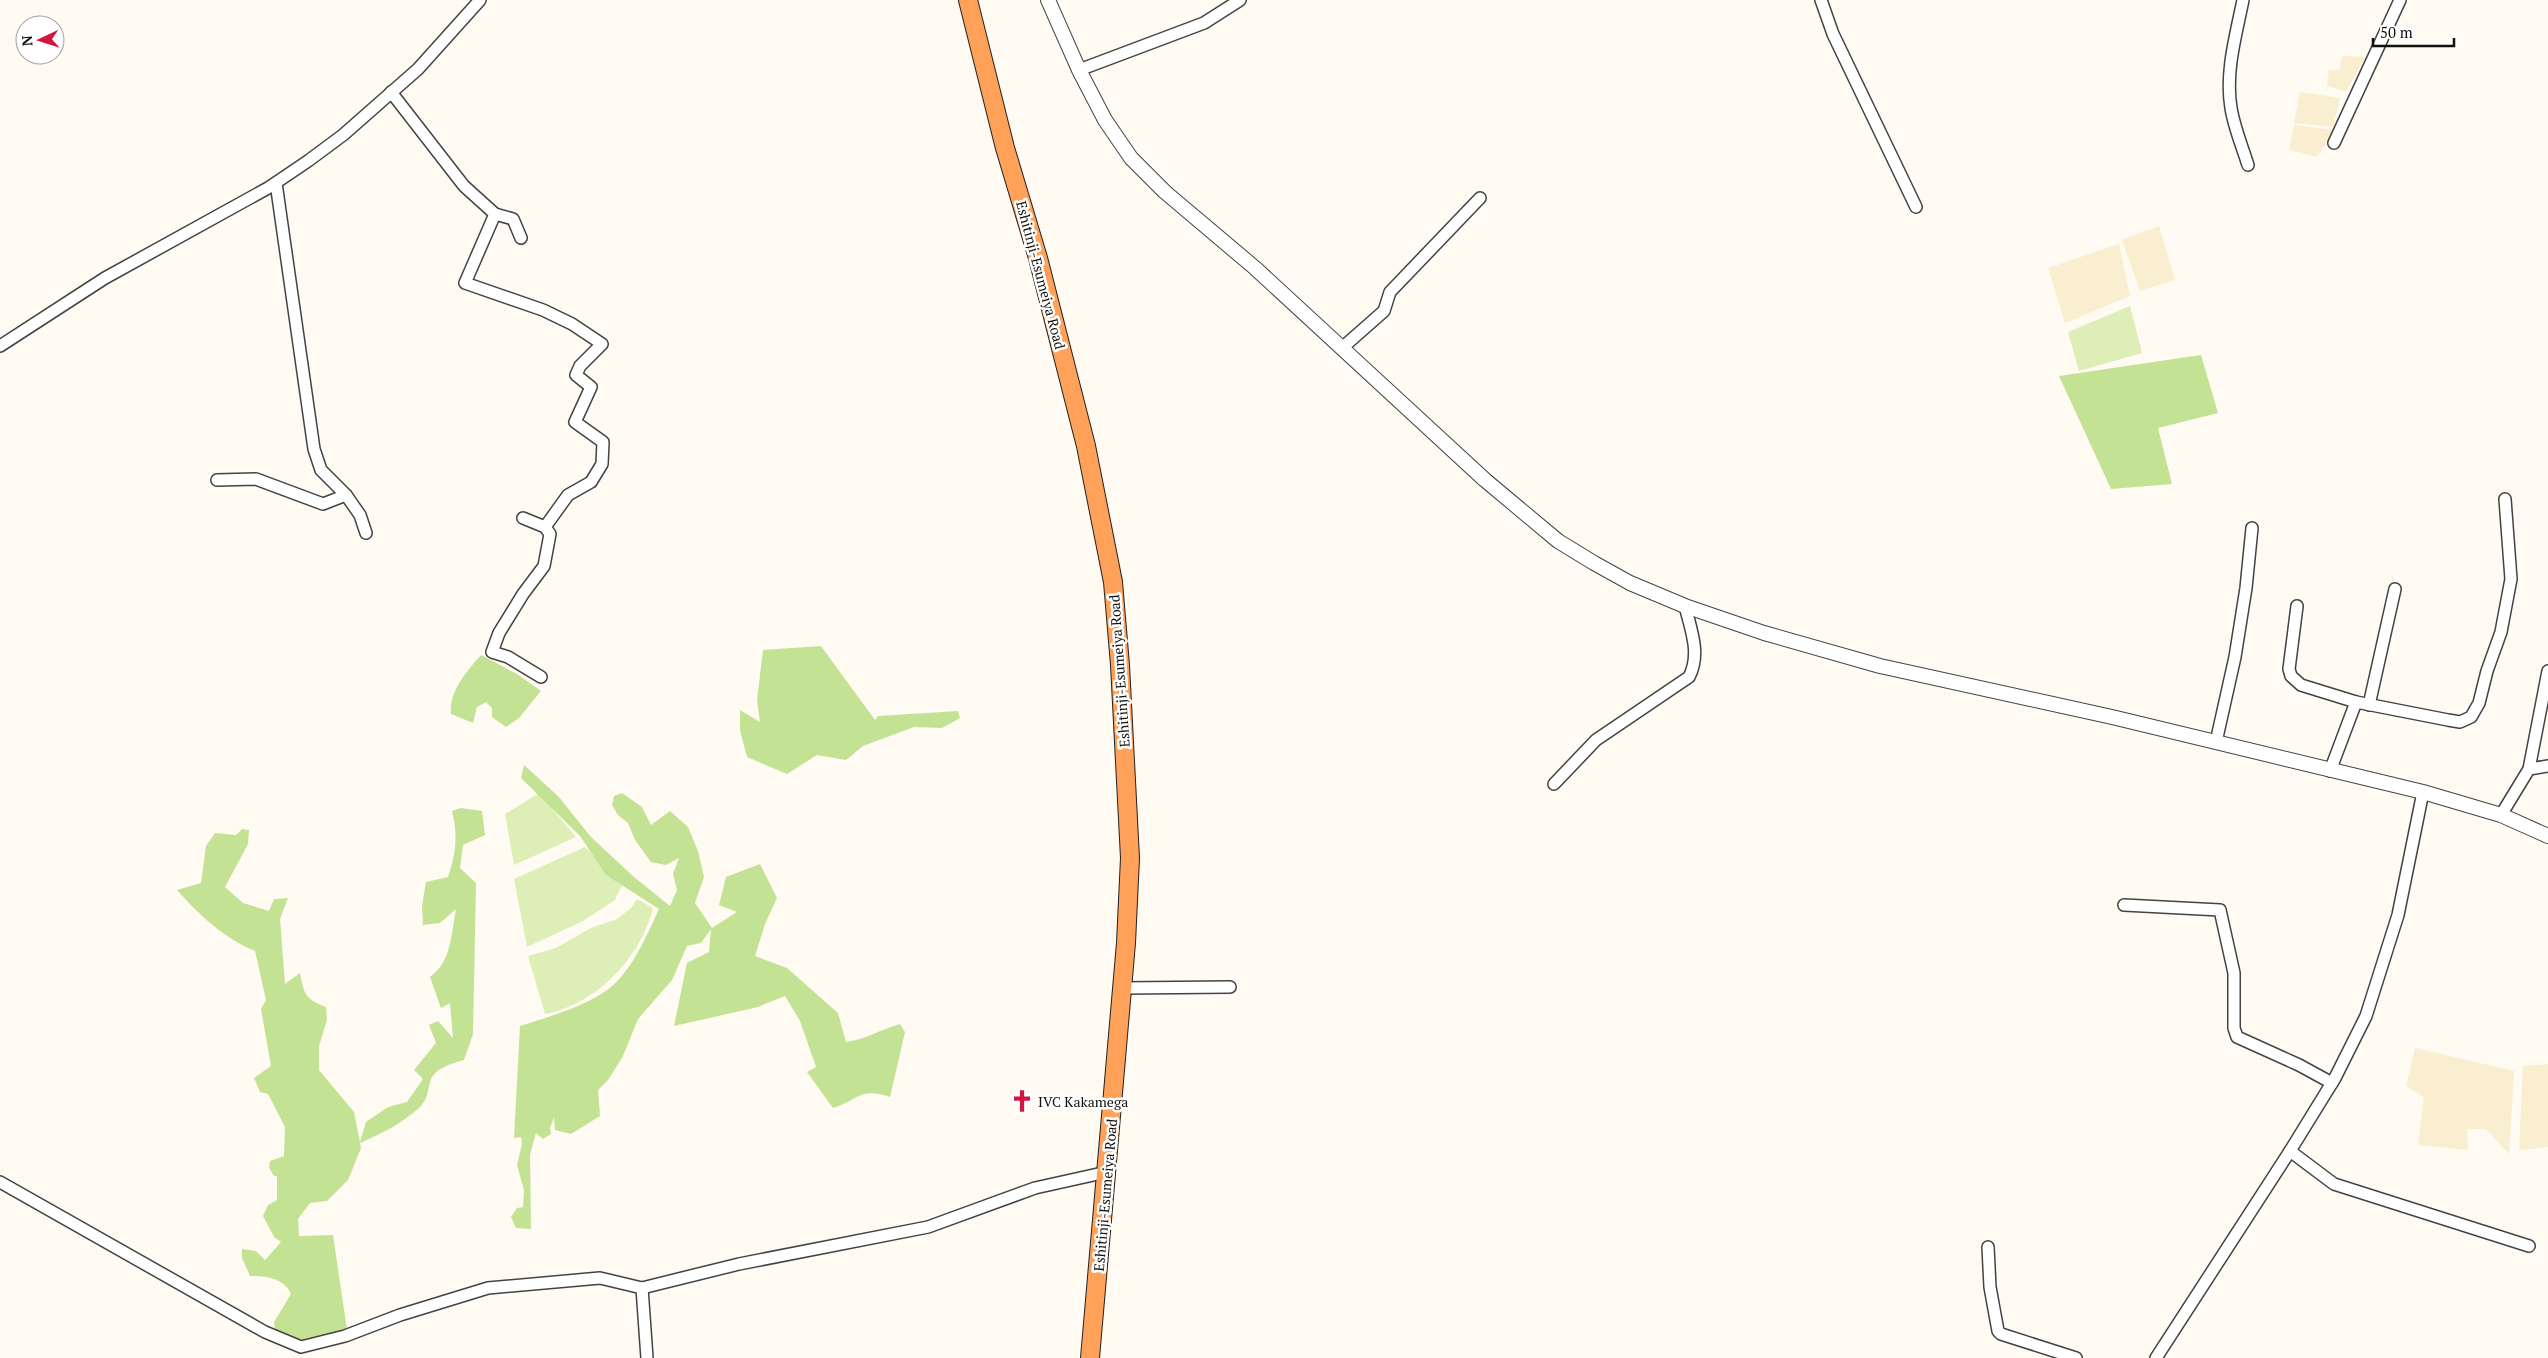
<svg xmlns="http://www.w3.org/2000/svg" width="2548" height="1358" font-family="'PT Serif',serif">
	<rect width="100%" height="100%" fill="#fffaf2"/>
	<!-- farmland -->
	<g fill="#f9eecf">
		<polygon points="2343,56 2365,57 2346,92 2327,86 2329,70 2339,70"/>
		<polygon points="2300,92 2340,98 2333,127 2294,123"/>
		<polygon points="2294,125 2334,130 2317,157 2289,150"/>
		<polygon points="2159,226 2175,280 2140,291 2122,240"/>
		<polygon points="2119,244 2130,296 2065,323 2048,268"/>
		<polygon points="2415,1048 2514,1071 2509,1154 2486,1129 2467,1129 2468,1150 2418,1145 2424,1097 2406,1086"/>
		<polygon points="2548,1064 2548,1147 2519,1150 2523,1066"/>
	</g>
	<!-- green -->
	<g fill="#ddefb7">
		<polygon points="2130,306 2142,353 2079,371 2068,332"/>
		<polygon points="539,793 576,837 514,865 505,814"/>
		<polygon points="585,847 622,885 615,900 583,921 527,947 514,879"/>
		<path d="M 637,899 L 653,908 C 641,957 596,1005 545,1014 L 528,956 L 556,948 L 591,928 L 617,919 L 631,908 Z"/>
	</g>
	<!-- forest -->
	<g fill="#c4e294">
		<polygon points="2201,355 2218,413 2158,428 2172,484 2111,489 2059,376"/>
		<polygon points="821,646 875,720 878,716 958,711 960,718 942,728 914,727 863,746 846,760 817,755 787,774 747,757 740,730 740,710 760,722 757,700 763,650"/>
		<path d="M 481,655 L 517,674 L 541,691 L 519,718 L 506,727 L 492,717 L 492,708 L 486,702 L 477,707 L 473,723 L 451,714 C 449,691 466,672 481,655 Z"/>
		<path d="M 524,765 L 558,796 L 591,837 L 634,877 L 670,906 L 677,890 L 673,874 L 679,858 L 666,865 L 651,862 L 635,840 L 628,823 L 618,815 L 612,805 L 614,796 L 622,793 L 642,807 L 651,825 L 670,811 L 688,827 L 698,851 L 704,877 L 695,903 L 712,928 L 737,912 L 719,905 L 726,877 L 760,864 L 777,898 L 765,924 L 755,956 L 787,968 L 838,1013 L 846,1042 C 865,1040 881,1029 900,1024 L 905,1032 L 890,1097 C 858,1087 860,1100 833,1108 L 807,1072 L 816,1067 L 800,1021 L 785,996 L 758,1007 L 674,1026 L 687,963 L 709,952 L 711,929 L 701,943 L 687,946 L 672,980 L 638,1019 L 623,1056 L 608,1080 L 598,1090 L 600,1116 L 571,1134 L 555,1130 L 554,1117 L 550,1128 L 551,1134 L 543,1139 L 536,1133 L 530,1155 L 531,1229 L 516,1228 L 511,1217 L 517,1208 L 523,1207 L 524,1190 L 517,1165 L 522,1144 L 521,1137 L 514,1138 L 520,1026 C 548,1017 588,1006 611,987 C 632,970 648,933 659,909 L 606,875 L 580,836 L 521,778 Z"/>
		<path d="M 461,808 L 482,811 L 485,835 L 463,845 L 460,868 L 476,883 L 473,1034 L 464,1060 C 451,1064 433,1068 430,1083 C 427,1093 428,1098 420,1107 C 403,1123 381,1134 360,1143 L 361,1148 L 348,1180 L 327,1201 L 310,1203 L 298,1219 L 299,1236 L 333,1235 L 347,1330 L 298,1342 L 275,1329 L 274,1322 L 291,1294 C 284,1278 266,1276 250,1276 L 242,1258 L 242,1249 L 256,1251 L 265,1260 L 281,1242 L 274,1237 L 263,1216 L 268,1205 L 277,1200 L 277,1176 L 274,1176 L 269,1168 L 270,1161 L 284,1156 L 285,1127 L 268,1094 L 260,1092 L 254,1078 L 271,1066 L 261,1009 L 266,1000 L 255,951 C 225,939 198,914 177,890 L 201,883 L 206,846 L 215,833 L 236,835 L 242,829 L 249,830 L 248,844 L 225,887 L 243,903 L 269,911 L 274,899 L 288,898 L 280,919 L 285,984 L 300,973 C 304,994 305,999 326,1007 L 327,1020 L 319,1046 L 319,1070 L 354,1112 L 360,1142 L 366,1122 L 388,1107 L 407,1102 L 423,1079 L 414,1070 L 436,1043 L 429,1025 L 438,1021 L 453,1038 L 450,1003 L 441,1008 L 430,977 C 452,961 451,934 456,909 L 440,923 L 423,925 L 422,906 L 426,882 L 448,877 C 456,854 458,835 452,811 Z"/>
	</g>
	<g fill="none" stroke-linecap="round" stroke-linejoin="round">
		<defs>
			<g id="minor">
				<polyline points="1821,0 1833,34 1916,207"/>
				<path d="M 2243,0 C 2236,35 2225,72 2231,108 C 2234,127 2242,146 2248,165"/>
				<polyline points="1079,70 1204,23 1240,0"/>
				<polyline points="391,92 464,186 495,214 513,219 521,238"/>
				<polyline points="2334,143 2400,0"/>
				<polyline points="276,183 314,449 321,470 346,495 360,515 366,533"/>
				<polyline points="495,214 465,283 543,310 572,324 602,344 580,366 576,375 591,387 575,422 603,442 602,464 591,482 568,495 545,527"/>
				<polyline points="0,346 105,278 268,188 308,161 343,135 418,69 480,0"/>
				<polyline points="1342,348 1384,311 1390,292 1480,198"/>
				<polyline points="217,480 256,479 323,504 346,495"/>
				<polyline points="523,518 545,527 550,534 544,566 523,594 499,633 492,652 508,657 541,677"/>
				<polyline points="2297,606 2289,669 2291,676 2301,685 2356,702 2448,720 2460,722 2471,717 2479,703 2487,671 2501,632 2511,579 2505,499"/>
				<polyline points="2369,705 2395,589"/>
				<polyline points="2216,742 2235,657 2246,588 2252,528"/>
				<polyline points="2529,769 2548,766"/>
				<polyline points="2330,771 2356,702"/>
				<path d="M 1554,784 L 1596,740 L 1689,677 C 1701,654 1691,630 1685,606"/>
				<polyline points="2501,815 2529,769 2548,671"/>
				<polyline points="2124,905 2220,910 2234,973 2234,1028 2237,1037 2299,1065 2332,1083"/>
				<polyline points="1123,988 1230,987"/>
				<polyline points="2290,1151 2334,1184 2529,1246"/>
				<polyline points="0,1182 265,1332 301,1347 345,1336 400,1315 488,1288 600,1278 642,1288 739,1264 928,1227 1035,1188 1107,1172"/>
				<polyline points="1988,1247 1990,1287 1998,1331 2001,1334 2076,1358"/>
				<polyline points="642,1288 647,1358"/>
				<polyline points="2156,1358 2290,1151 2335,1078 2366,1016 2398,915 2423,792"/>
			</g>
			<polyline id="tertiary" points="1048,0 1079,70 1105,120 1131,158 1165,192 1255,268 1485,480 1558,541 1594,563 1630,583 1685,606 1764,633 1880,666 2112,717 2423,792 2501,815 2548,836"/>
			<polyline id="trunk" points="968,0 1005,148 1038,258 1086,446 1113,582 1120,665 1130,858 1126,943 1090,1358"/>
		</defs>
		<!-- minor casing -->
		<use href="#minor" stroke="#434343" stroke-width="14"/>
		<!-- tertiary casing -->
		<use href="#tertiary" stroke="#434343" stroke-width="16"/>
		<!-- trunk casing -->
		<use href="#trunk" stroke="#212121" stroke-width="20"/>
		<!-- minor -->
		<use href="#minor" stroke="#fff" stroke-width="11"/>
		<!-- tertiary -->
		<use href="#tertiary" stroke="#fff" stroke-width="14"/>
		<!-- trunk -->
		<use href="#trunk" stroke="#ffa159" stroke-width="18"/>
	</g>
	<!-- icons -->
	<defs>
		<symbol id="church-bare" viewBox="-9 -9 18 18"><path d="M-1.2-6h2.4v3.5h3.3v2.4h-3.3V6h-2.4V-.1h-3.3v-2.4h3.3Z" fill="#d1173f" stroke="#fff" stroke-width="2.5" paint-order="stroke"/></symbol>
	</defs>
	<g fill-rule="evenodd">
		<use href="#church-bare" x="1006" y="1085" width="32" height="32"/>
	</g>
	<g text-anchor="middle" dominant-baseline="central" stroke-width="5" stroke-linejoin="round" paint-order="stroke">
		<!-- street labels -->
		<g font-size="14" fill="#101010" stroke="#fff">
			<text transform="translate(1041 275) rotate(75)">Eshitinji-Esumeiya Road</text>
			<text transform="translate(1119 671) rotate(-94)">Eshitinji-Esumeiya Road</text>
			<text transform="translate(1105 1195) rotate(-85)">Eshitinji-Esumeiya Road</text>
		</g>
		<!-- poi labels -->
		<g font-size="14" fill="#101010" stroke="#fff" text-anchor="start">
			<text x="1038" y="1101">IVC Kakamega</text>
		</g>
	</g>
	<!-- north arrow -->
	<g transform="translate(40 40) rotate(266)"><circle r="24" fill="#ffffff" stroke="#9f9f9f"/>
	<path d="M0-4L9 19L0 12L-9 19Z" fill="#d1173f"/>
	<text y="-8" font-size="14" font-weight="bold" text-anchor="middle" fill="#101010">N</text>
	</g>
	<!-- scale -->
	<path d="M2373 38v8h81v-8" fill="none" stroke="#101010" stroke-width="2.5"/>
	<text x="2380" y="38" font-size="15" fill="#101010" stroke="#ffffff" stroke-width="4" paint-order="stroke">50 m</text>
</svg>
